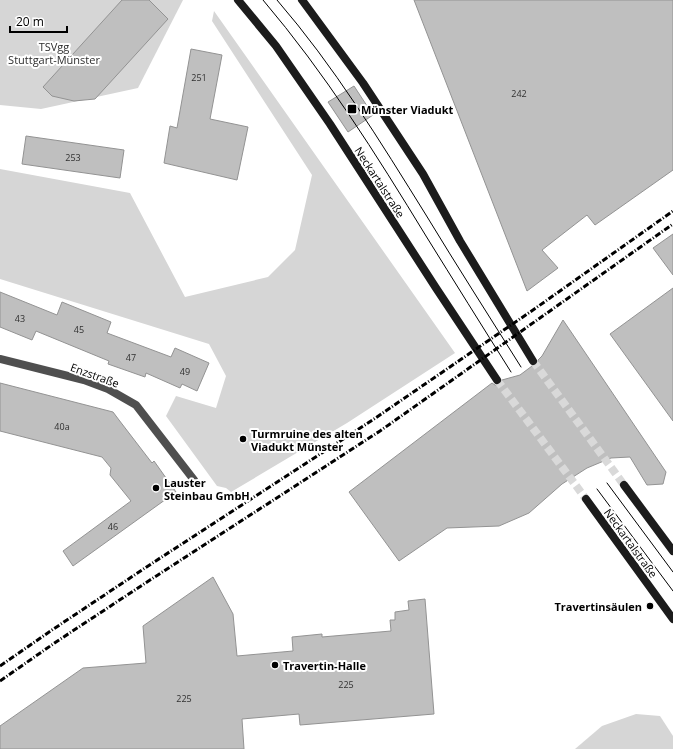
<svg xmlns="http://www.w3.org/2000/svg" width="673" height="749" font-family="'Open Sans',sans-serif">
	<rect width="100%" height="100%" fill="#fff"/>
	<!-- green -->
	<g fill="#d6d6d6">
		<polygon points="0,0 183,0 138,88 41,109 0,105"/>
		<polygon points="214,11 455,353 347,423 231,492 226,488 217,486 166,416 176,396 216,408 226,376 209,344 0,279 0,169 130,193 185,297 268,277 295,250 312,175 212,21"/>
		<polygon points="636,714 660,716 673,736 673,749 575,749 602,726"/>
	</g>
	<!-- building -->
	<g fill="#bfbfbf" stroke="#939393">
		<polygon points="122,0 149,0 168,19 95,99 74,101 52,96 43,87"/>
		<polygon points="414,0 673,0 673,170 595,225 587,215 542,250 558,268 527,291"/>
		<polygon points="191,49 222,55 210,119 248,127 237,180 164,163 170,126 177,128"/>
		<polygon points="354,86 373,115 348,132 328,102"/>
		<polygon points="26,136 124,150 120,178 22,164"/>
		<polygon points="673,234 673,275 653,248"/>
		<polygon points="673,288 673,421 610,334"/>
		<polygon points="0,292 57,315 62,302 111,322 107,333 171,357 175,348 209,363 197,391 182,384 180,388 146,373 145,377 108,364 109,361 36,331 32,340 0,327"/>
		<polygon points="563,320 666,472 663,484 647,485 630,457 611,458 587,468 562,484 529,513 499,526 447,528 399,561 349,492 492,383 495,385 500,385 502,383 502,380 520,375 532,366 536,365 538,363 538,360 542,356"/>
		<polygon points="0,383 113,412 119,420 152,463 154,461 176,492 73,566 63,551 131,501 110,475 111,468 102,457 0,431"/>
		<polygon points="213,577 233,614 237,656 293,651 292,637 322,634 322,637 391,631 390,620 395,620 395,612 409,610 408,601 425,599 434,714 300,725 299,714 242,719 244,749 0,749 0,726 83,668 146,663 143,626"/>
	</g>
	<g fill="none" stroke-linecap="round" stroke-linejoin="round">
		<!-- secondary-tunnel -->
		<g stroke="#d9d9d9" stroke-width="8" stroke-dasharray="8 4" stroke-linecap="butt">
			<polyline points="533,361 624,485"/>
			<polyline points="497,380 586,499"/>
		</g>
		<!-- street -->
		<polyline stroke="#4f4f4f" stroke-width="8" points="0,359 84,380 108,389 136,405 194,480"/>
		<!-- secondary -->
		<g stroke="#1c1c1c" stroke-width="8">
			<polyline points="238,0 276,46 330,124 436,288 497,380"/>
			<polyline points="302,0 363,83 423,174 460,241 533,361"/>
			<polyline points="624,485 673,551"/>
			<polyline points="586,499 673,619"/>
		</g>
		<!-- tram -->
		<g stroke="#000" stroke-width="1">
			<path d="M 263,0 C 325,73 376,154 426,236 C 454,281 482,326 511,372"/>
			<path d="M 277,0 C 334,66 380,141 426,215 C 457,266 489,316 521,367"/>
			<polyline points="607,483 673,572"/>
			<polyline points="597,489 673,591"/>
		</g>
		<!-- rail -->
		<g stroke="#000" stroke-width="3" stroke-dasharray="6 2 1 2" stroke-linecap="butt">
			<polyline points="0,666 52,630 151,564 374,419 533,310 673,211"/>
			<polyline points="0,681 56,642 150,580 380,431 673,224"/>
		</g>
	</g>
	<!-- markers -->
	<g fill="#000" stroke="#fff" stroke-width="1.5">
		<rect x="347" y="104" width="10" height="10" rx="2"/>
		<circle cx="243" cy="439" r="4"/>
		<circle cx="156" cy="488" r="4"/>
		<circle cx="650" cy="606" r="4"/>
		<circle cx="275" cy="665" r="4"/>
	</g>
	<g text-anchor="middle" dominant-baseline="central" stroke-width="4" stroke-linejoin="round" paint-order="stroke">
		<!-- number labels -->
		<g font-size="9" fill="#303030">
			<text x="199" y="77">251</text>
			<text x="519" y="93">242</text>
			<text x="73" y="157">253</text>
			<text x="20" y="318">43</text>
			<text x="79" y="329">45</text>
			<text x="131" y="357">47</text>
			<text x="185" y="371">49</text>
			<text x="62" y="426">40a</text>
			<text x="113" y="526">46</text>
			<text x="346" y="684">225</text>
			<text x="184" y="698">225</text>
		</g>
		<!-- park labels -->
		<g font-size="11" fill="#2d2d2d" stroke="#fff">
			<text x="54" y="46">TSVgg<tspan x="54" dy="13">Stuttgart-Münster</tspan></text>
		</g>
		<!-- poi labels -->
		<g font-size="11" font-weight="bold" fill="#000" stroke="#fff" text-anchor="start">
			<text x="361" y="109">Münster Viadukt</text>
			<text x="251" y="433">Turmruine des alten<tspan x="251" dy="13">Viadukt Münster</tspan></text>
			<text x="164" y="482">Lauster<tspan x="164" dy="13">Steinbau GmbH</tspan></text>
			<text x="642" y="606" text-anchor="end">Travertinsäulen</text>
			<text x="283" y="665">Travertin-Halle</text>
		</g>
		<!-- street labels -->
		<g font-size="11" fill="#000" stroke="#fff">
			<text transform="translate(380 182) rotate(57)">Neckartalstraße</text>
			<text transform="translate(95 375) rotate(20)">Enzstraße</text>
			<text transform="translate(631 543) rotate(54)">Neckartalstraße</text>
		</g>
	</g>
	<!-- scale -->
	<path d="M10 26v6h57v-6" fill="none" stroke="#000000" stroke-width="2"/>
	<text x="16" y="26" font-size="12" fill="#000000" stroke="#ffffff" stroke-width="3" paint-order="stroke">20 m</text>
</svg>
